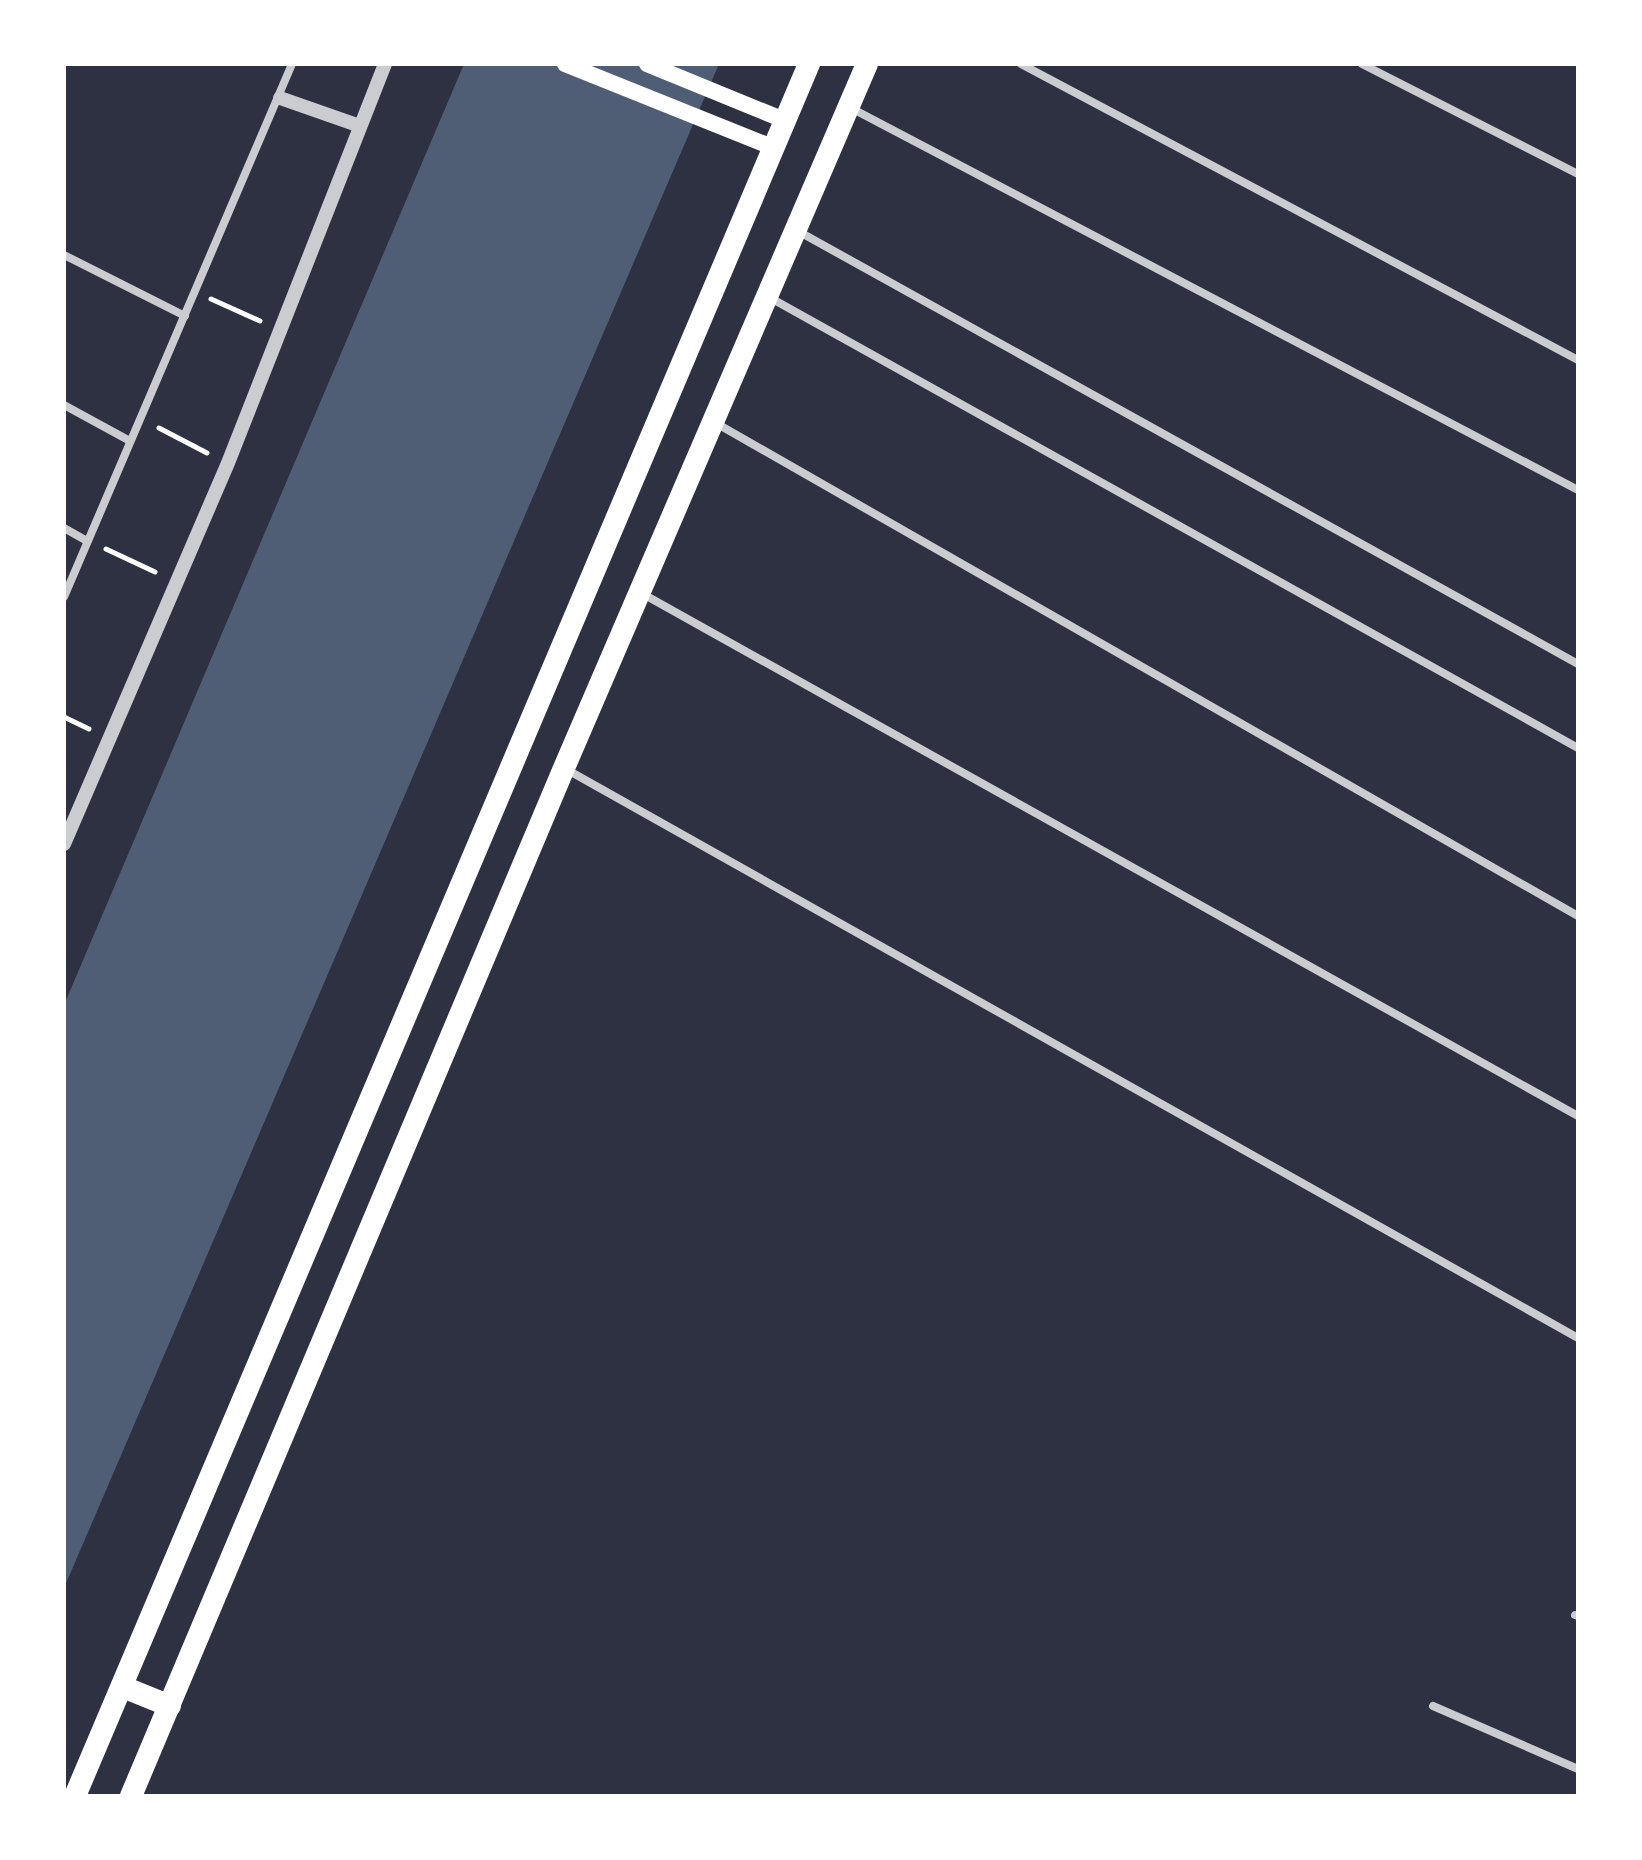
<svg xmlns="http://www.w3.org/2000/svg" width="1642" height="1860" font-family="Commissioner,sans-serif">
	<rect width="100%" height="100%" fill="#2d3142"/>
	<!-- water -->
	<polygon fill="#4f5d75" points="464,64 719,64 64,1588 64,1005"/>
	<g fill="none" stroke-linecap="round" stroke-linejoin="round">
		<!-- path -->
		<g stroke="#fff" stroke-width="5">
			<polyline points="211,299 260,321"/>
			<polyline points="159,428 207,453"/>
			<polyline points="106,549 155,572"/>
			<polyline points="64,717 89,729"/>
		</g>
		<!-- minor -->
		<g stroke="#caccd0" stroke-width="8">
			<polyline points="1021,64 1578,360"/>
			<polyline points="1362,64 1578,174"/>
			<polyline points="849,107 1578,490"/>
			<polyline points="796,230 1578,664"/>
			<polyline points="64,255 185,316"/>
			<polyline points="767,296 1578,748"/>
			<polyline points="64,405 130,441"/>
			<polyline points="714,422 1578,916"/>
			<polyline points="64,528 87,541"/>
			<polyline points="643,594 1578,1116"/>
			<polyline points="64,597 292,64"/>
			<polyline points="564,768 1578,1338"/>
			<polyline points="1575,1615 1578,1616"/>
			<polyline points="1433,1706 1578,1769"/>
		</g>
		<!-- tertiary -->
		<g stroke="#caccd0" stroke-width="14">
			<polyline points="280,98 360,126"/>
			<polyline points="64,844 228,463 385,64"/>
		</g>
		<!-- secondary -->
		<g stroke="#fff" stroke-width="16">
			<polyline points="565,64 772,147"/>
			<polyline points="647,64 784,120"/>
		</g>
		<!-- trunk -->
		<g stroke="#fff" stroke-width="22">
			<polyline points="123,1687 170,1706"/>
			<polyline points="75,1796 809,64"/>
			<polyline points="131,1796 564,768 867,64"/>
		</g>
	</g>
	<!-- border -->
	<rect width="1642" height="1860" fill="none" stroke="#ffffff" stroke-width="132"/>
</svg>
